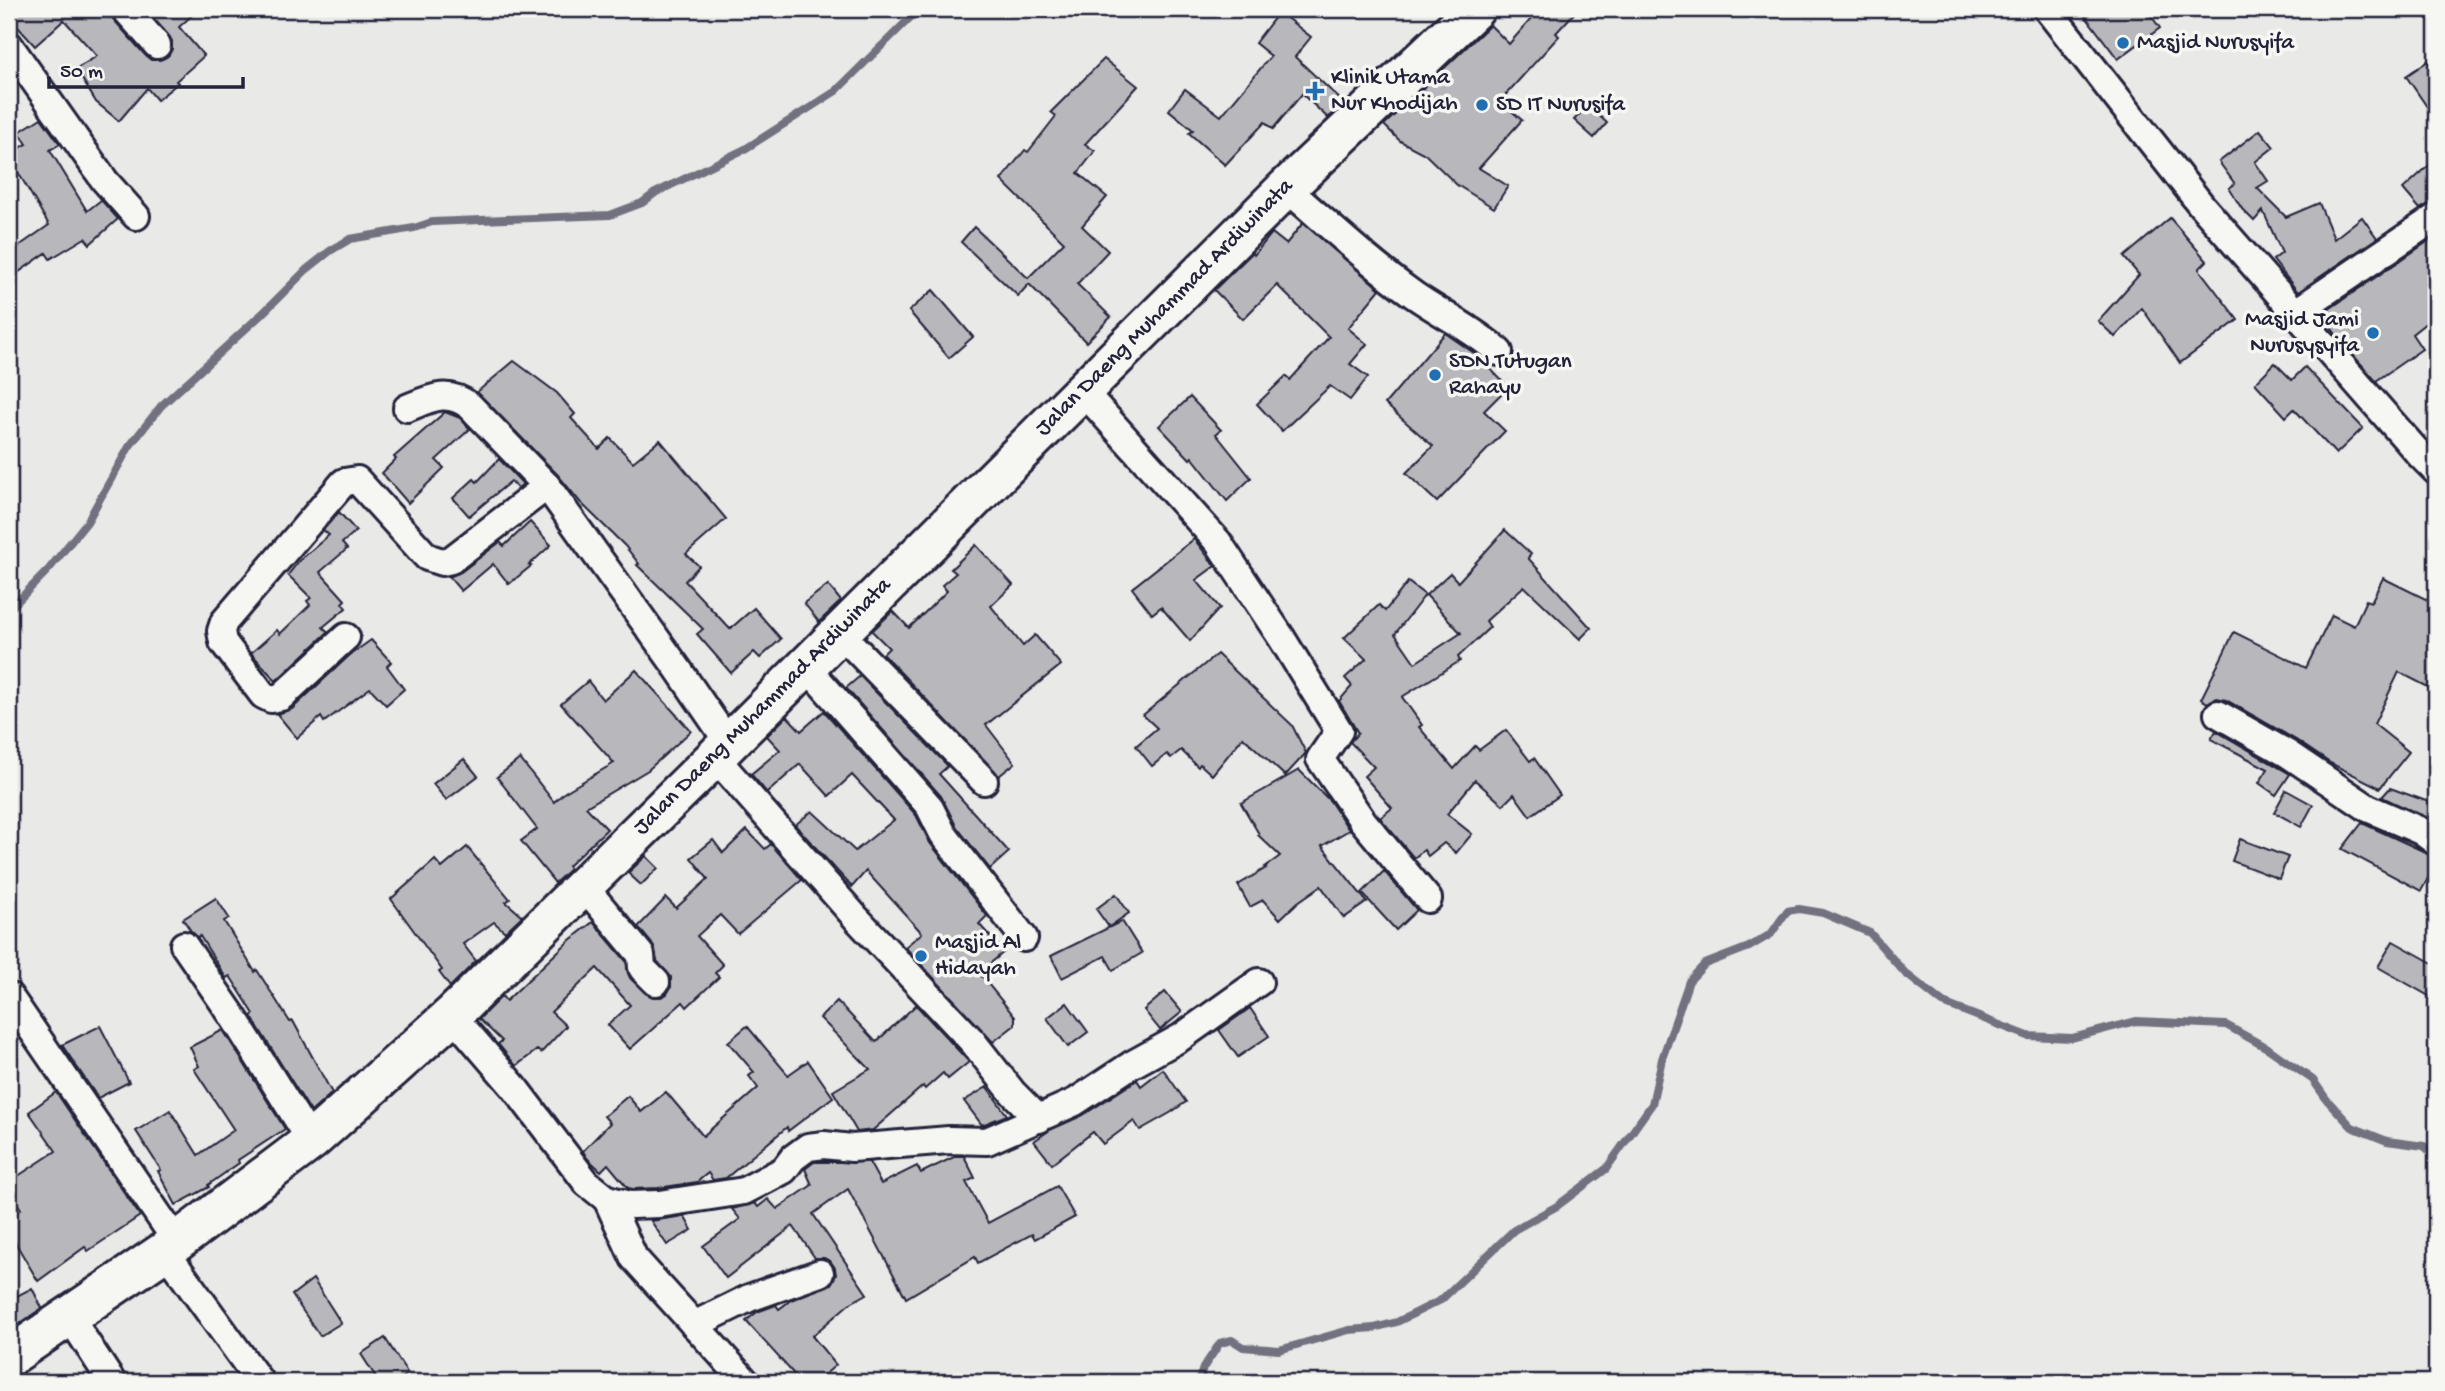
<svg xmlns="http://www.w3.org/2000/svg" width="2445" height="1391" font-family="'Gochi Hand',sans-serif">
	<rect width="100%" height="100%" fill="#e9e9e7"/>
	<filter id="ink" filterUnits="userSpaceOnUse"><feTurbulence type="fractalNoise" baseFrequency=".0143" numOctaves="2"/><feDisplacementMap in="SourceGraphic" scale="14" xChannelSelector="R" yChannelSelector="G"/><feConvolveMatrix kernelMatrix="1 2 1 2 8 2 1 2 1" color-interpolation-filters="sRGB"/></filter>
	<g filter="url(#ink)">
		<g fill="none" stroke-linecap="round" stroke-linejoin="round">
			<!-- stream -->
			<g stroke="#71717f" stroke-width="8">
				<polyline points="9,610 49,569 87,522 129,447 161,406 263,313 306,270 330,251 350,239 414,228 432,222 610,215 642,203 655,193 745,149 836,91 919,9"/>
				<polyline points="1198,1382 1203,1368 1220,1343 1232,1340 1243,1347 1279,1350 1349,1330 1374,1328 1397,1322 1441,1300 1514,1230 1557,1206 1606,1169 1652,1104 1662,1059 1689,981 1705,964 1749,947 1771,934 1787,911 1799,909 1823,913 1870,933 1905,973 1943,1003 2028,1036 2072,1038 2136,1021 2226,1025 2269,1049 2313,1080 2327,1100 2352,1127 2387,1141 2424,1146 2436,1157"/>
			</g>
		</g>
		<!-- building -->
		<g fill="#b8b8bc" stroke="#22223b" stroke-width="2">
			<polygon points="9,9 110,9 113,19 145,55 151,60 159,60 168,56 172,49 172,41 146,9 199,9 179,27 204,56 176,81 178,83 157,100 147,88 119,121 96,102 76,69 97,56 64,20 35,46 9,17"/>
			<polygon points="1540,9 1578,9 1556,33 1559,36 1500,101 1522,120 1479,168 1508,186 1494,208 1457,185 1425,154 1400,141 1384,125 1490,25 1509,44"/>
			<polygon points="2080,9 2146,9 2160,28 2118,59"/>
			<polygon points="1279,12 1311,37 1295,57 1343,102 1328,118 1302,94 1273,129 1265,122 1225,165 1189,133 1193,130 1169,110 1185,89 1221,116 1271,56 1255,43"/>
			<polygon points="1104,59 1138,86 1085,144 1095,151 1078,173 1107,197 1082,226 1108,251 1077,284 1111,317 1086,342 1029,284 1018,296 961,242 974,227 1028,278 1064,242 1001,180 1025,150 1028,152 1056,116 1051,112"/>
			<polygon points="2428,61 2436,73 2436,120 2406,76"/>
			<polygon points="1588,105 1607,123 1594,138 1574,120"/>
			<polygon points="41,118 60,144 50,150 87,211 101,200 118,219 90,244 85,238 50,259 46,253 9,279 9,253 49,225 18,172 9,177 9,153 27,144 19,132"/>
			<polygon points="2260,130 2274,147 2255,162 2268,181 2257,188 2286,217 2319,203 2334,239 2362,217 2377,238 2298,292 2273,260 2282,253 2263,211 2254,221 2242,209 2229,188 2235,184 2219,162"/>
			<polygon points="2436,159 2436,201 2420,209 2403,189"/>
			<polygon points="2170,218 2207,261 2199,269 2238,320 2180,363 2142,308 2115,337 2098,321 2139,275 2124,257"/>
			<polygon points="1303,223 1380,289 1348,328 1367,344 1350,364 1368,377 1350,400 1330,386 1282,431 1257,404 1286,376 1290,380 1329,337 1277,285 1243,319 1214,290 1252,253 1254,255 1272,233 1286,244"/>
			<polygon points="2436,236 2436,315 2412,334 2422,349 2376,381 2339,339 2322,314"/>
			<polygon points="933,290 973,337 949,358 909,311"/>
			<polygon points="1445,333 1477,355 1508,387 1484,411 1505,431 1437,502 1406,473 1433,446 1385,404"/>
			<polygon points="514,361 557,393 575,414 571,418 599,449 610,438 633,462 660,440 726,519 686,554 699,566 685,581 730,629 754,608 781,639 760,658 754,652 731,673 697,634 703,629 637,565 639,564 625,546 580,502 558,475 477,392"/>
			<polygon points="2275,363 2292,380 2305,367 2363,428 2336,454 2294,409 2286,417 2255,383"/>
			<polygon points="1190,397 1221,430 1216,434 1251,478 1227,501 1192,457 1190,459 1159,426"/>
			<polygon points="445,412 460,418 470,429 436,460 444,468 408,503 382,473 396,459 394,457"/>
			<polygon points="499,459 523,484 518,488 511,481 469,516 453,498 474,479 477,482"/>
			<polygon points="339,512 356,531 342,543 347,549 320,572 345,600 342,603 346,608 323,627 328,632 276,681 251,653 277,630 280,634 310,605 307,601 311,598 288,575 299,561 329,535 323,530"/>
			<polygon points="530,522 551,545 529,565 531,566 509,584 493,564 461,591 449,577 461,572 500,542 504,546"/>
			<polygon points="1505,530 1531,554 1528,558 1591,628 1580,639 1524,586 1486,621 1490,627 1458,657 1460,661 1402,697 1422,725 1419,727 1454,769 1475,746 1479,750 1506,730 1530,761 1534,758 1560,795 1530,816 1514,794 1503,805 1475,780 1447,814 1472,834 1456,853 1444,843 1428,856 1424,850 1414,858 1380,818 1392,808 1364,776 1374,767 1350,742 1358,733 1339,701 1352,686 1345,678 1366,659 1344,638 1379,605 1385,611 1408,582 1425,595 1395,634 1415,663 1461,633 1426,595 1450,573 1458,582"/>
			<polygon points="1194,539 1215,566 1196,580 1220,608 1190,641 1161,607 1152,614 1132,588"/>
			<polygon points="976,545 1013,585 991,606 1023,646 1035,635 1061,665 986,725 1015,763 999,776 883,654 889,648 872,631 893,611 909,628 947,591 942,585 956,573 951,569"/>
			<polygon points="2383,578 2436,604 2436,691 2399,672 2374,724 2409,752 2380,788 2330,763 2296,740 2226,700 2217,698 2208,703 2201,699 2234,632 2306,668 2332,615 2354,626 2366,600 2371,602"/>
			<polygon points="828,585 841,601 819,622 804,603"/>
			<polygon points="371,640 391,662 387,666 404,689 386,705 370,688 324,722 321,717 297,738 277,714 292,709 350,655"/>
			<polygon points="1217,654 1292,725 1306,753 1285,776 1243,737 1212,775 1200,764 1198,767 1181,750 1171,758 1167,754 1152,766 1136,746 1157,728 1143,715"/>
			<polygon points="636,670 691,731 648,770 586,807 607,829 568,866 570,869 555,883 521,841 537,829 497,777 520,759 554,802 565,792 614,763 561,704 588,681 603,700"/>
			<polygon points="860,676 948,766 939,774 1009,852 990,869 956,826 941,796 846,688"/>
			<polygon points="824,711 916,815 930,843 987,916 979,924 1004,952 979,973 1015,1017 1015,1025 993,1042 905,947 922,933 866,871 852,887 795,825 812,811 855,851 894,820 852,775 829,796 800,764 767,793 751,774 780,750 767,736 787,716 801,731"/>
			<polygon points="2216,731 2290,774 2276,795 2259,783 2268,769 2211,739"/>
			<polygon points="464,759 478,776 446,800 433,784"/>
			<polygon points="1299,770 1330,801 1349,830 1322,846 1367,902 1344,918 1321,886 1298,902 1280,919 1263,900 1250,907 1238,885 1266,868 1265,867 1280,856 1258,835 1259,834 1241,803"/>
			<polygon points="2390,788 2426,801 2436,807 2436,823 2382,797"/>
			<polygon points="2286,790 2313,805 2301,827 2274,812"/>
			<polygon points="2362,823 2436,857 2436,864 2421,891 2342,849"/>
			<polygon points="747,830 765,849 771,844 802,880 738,934 720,915 697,936 723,965 715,973 719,977 687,1007 683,1002 630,1049 608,1025 630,1005 597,968 551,1012 566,1026 541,1053 537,1050 516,1066 498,1044 502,1041 479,1019 502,996 506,1001 570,940 593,922 626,961 630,978 645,993 653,997 661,997 667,994 671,987 671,977 657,961 653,945 638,927 666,898 676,908 708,879 691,858 713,840 723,853"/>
			<polygon points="2240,839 2288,857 2279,879 2232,861"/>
			<polygon points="467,847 510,899 506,902 522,916 505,932 494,922 463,944 476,961 450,987 439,972 442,970 391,899 435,860 442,868"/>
			<polygon points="646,856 658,868 641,885 628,873"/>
			<polygon points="1384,871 1417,910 1396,930 1362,893"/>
			<polygon points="1116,894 1129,913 1109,927 1096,909"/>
			<polygon points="216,898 229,918 224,921 255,972 257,970 290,1022 293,1021 332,1093 311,1112 251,1016 254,1014 230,976 226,978 200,936 198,938 191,931 183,919"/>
			<polygon points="1122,921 1142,953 1113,970 1105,956 1062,978 1051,956"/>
			<polygon points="2393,941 2436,965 2436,1000 2378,967"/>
			<polygon points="1165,992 1182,1012 1160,1030 1144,1010"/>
			<polygon points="837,1001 876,1042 916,1005 969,1062 948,1079 943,1073 925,1089 923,1086 873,1130 857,1132 833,1091 870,1069 820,1018"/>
			<polygon points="1067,1003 1088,1032 1068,1047 1047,1018"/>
			<polygon points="1250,1008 1269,1036 1238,1057 1219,1030"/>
			<polygon points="100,1026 129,1082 98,1098 62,1045"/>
			<polygon points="747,1026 788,1075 808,1061 833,1097 788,1131 787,1127 726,1178 713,1180 708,1173 697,1182 658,1188 633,1189 628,1188 608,1164 601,1171 587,1158 583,1151 610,1123 604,1116 628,1096 641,1112 666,1092 703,1136 758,1088 749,1076 754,1072 728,1042"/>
			<polygon points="223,1030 285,1129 238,1160 239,1163 208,1185 209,1187 176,1205 158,1171 161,1170 136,1131 170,1110 198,1155 234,1130 194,1069 199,1066 190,1047"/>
			<polygon points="1163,1069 1186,1102 1170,1113 1140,1130 1134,1121 1103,1144 1093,1132 1052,1164 1034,1141 1050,1130 1083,1115 1137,1080 1141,1086"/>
			<polygon points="987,1087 1007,1115 982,1125 964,1101"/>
			<polygon points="56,1092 140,1216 88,1251 85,1247 38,1281 9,1232 9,1217 21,1209 9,1190 9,1182 56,1151 29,1112"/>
			<polygon points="956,1156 964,1156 975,1178 966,1182 988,1223 1057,1186 1075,1217 1035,1239 1032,1234 978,1263 975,1257 906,1298 848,1189 813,1214 867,1294 849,1304 812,1336 836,1365 816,1382 801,1382 746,1321 757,1312 776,1305 779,1309 791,1300 831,1284 836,1275 835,1268 831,1262 824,1258 815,1258 793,1226 726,1278 703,1246 740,1219 732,1209 755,1203 758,1207 768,1199 777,1209 812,1185 805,1169 814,1162 869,1162 881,1184 917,1166 921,1173"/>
			<polygon points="684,1216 692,1230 667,1245 651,1221"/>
			<polygon points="313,1279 341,1323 320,1336 292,1295"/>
			<polygon points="32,1288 42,1308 9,1331 9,1300"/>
			<polygon points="385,1338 408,1374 395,1382 379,1382 361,1354"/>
		</g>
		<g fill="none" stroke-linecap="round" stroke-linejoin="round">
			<defs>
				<g id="street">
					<polyline points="125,9 157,45"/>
					<polyline points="2047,9 2202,206 2420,455 2436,471"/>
					<polyline points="9,45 105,181 136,216"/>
					<path d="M 1286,188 C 1328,224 1369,263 1414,295 C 1443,315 1473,329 1499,352"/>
					<polyline points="2296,312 2436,217"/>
					<polyline points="1082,390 1218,542 1281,637 1339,731 1320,759 1362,820 1428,899"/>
					<path d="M 407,408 C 431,398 447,389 470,406 L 547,486 L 678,669 L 728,742"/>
					<polyline points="839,632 984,781"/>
					<polyline points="346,637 281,697 271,699 263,695 223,642 221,631 224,622 344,482 357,480 427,557 442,562 451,560 547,486"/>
					<polyline points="805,665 929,806 943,834 1024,938"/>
					<polyline points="2218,714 2288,754 2368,808 2421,831 2436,842"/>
					<polyline points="715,757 857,919 973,1042 1013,1093 1039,1119"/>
					<polyline points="583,885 641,955 642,968 656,982"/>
					<polyline points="184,945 232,1015 311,1141"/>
					<polyline points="9,996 177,1242"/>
					<polyline points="452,1015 514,1087 587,1183 607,1199 631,1205 659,1204 744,1191 784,1170 793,1158 808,1147 824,1145 852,1148 949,1140 987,1141 1075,1102 1131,1065 1180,1038 1259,982"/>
					<polyline points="607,1199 634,1258 746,1382"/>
					<polyline points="165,1251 260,1382"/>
					<polyline points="69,1316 112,1382"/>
					<polyline points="694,1325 749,1298 820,1273"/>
				</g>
				<polyline id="secondary" points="9,1357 165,1251 311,1141 452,1015 715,757 1286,188 1475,9"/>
			</defs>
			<!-- street casing -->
			<use href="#street" stroke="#22223b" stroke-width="32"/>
			<!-- secondary casing -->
			<use href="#secondary" stroke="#22223b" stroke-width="44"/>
			<!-- street -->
			<use href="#street" stroke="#f6f6f2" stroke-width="26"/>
			<!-- secondary -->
			<use href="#secondary" stroke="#f6f6f2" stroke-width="38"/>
		</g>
	</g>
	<!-- markers -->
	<g fill="#1f6fb2" stroke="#f6f6f2" stroke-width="2.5">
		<circle cx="2123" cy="43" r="7"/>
		<path d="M1311.5 80.5h7v7h7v7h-7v7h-7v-7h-7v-7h7z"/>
		<circle cx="1482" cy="105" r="7"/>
		<circle cx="2373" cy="333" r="7"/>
		<circle cx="1435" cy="375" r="7"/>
		<circle cx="921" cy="956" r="7"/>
	</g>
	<g text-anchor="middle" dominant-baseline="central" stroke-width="7" stroke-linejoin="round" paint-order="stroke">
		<!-- poi labels -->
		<g font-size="23" fill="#22223b" stroke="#f6f6f2" text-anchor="start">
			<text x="2137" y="43">Masjid Nurusyifa</text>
			<text x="1331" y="78">Klinik Utama<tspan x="1331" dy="26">Nur Khodijah</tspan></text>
			<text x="1496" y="105">SD IT Nurusifa</text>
			<text x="2359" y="320" text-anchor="end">Masjid Jami<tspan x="2359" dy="26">Nurusysyifa</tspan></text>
			<text x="1449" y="362">SDN Tutugan<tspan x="1449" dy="26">Rahayu</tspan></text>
			<text x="935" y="943">Masjid Al<tspan x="935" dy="26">Hidayah</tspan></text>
		</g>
		<!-- street labels -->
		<g font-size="23" fill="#22223b" stroke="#f6f6f2">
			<text transform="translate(1165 308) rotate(-45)">Jalan Daeng Muhammad Ardiwinata</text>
			<text transform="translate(763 707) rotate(-45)">Jalan Daeng Muhammad Ardiwinata</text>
		</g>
	</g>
	<!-- margin -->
	<rect width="2445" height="1391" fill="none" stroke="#f6f6f2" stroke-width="35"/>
	<rect x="18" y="18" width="2410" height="1356" fill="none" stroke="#22223b" stroke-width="2.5" filter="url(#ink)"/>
	<!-- scale -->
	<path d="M49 77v10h194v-10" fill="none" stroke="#22223b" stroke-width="3.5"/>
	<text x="60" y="77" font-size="21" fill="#22223b" stroke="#f6f6f2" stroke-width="5" paint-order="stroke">50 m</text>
</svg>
